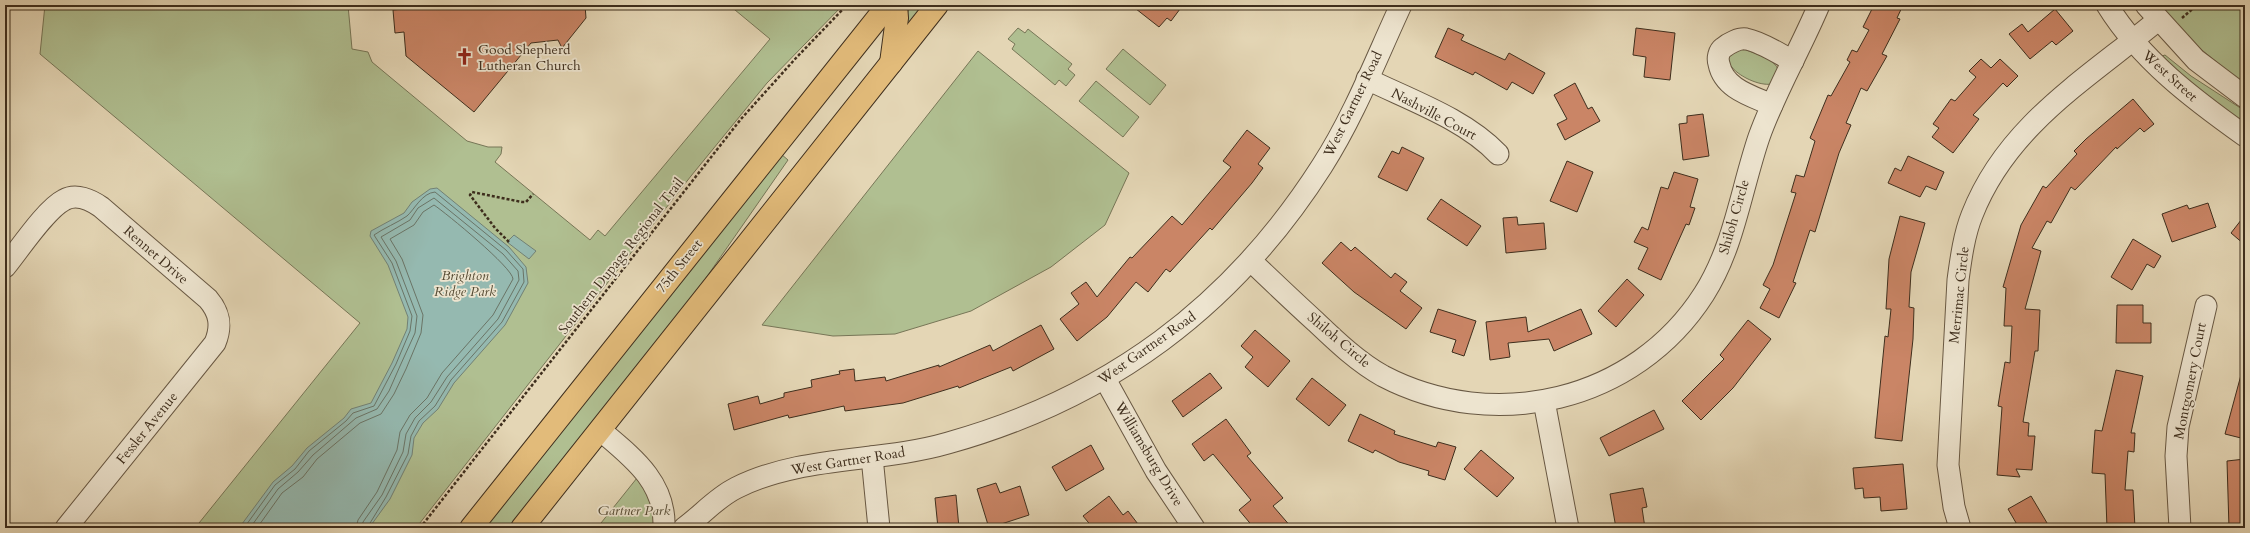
<svg xmlns="http://www.w3.org/2000/svg" width="2250" height="533" font-family="Cardo,serif">
	<rect width="100%" height="100%" fill="#e4d6b5"/>
	<filter id="stains"><feTurbulence type="fractalNoise" baseFrequency=".005" numOctaves="4"/><feColorMatrix values="0 0 0 0 .2 0 0 0 0 .09 0 0 0 0 .02 0 0 0 .5 -.17"/></filter>
	<radialGradient id="worn" r=".72"><stop offset=".6" stop-color="#630" stop-opacity="0"/><stop offset="1" stop-color="#630" stop-opacity=".3"/></radialGradient>
	<!-- green -->
	<g fill="#b0bf91" stroke="#777657">
		<polygon points="45,5 348,5 352,49 368,52 372,62 467,141 488,147 502,147 501,154 495,162 590,240 598,230 605,236 770,39 729,5 843,5 767,83 691,176 416,528 195,528 360,323 40,54"/>
		<polygon points="910,5 926,5 910,25 905,21"/>
		<polygon points="2158,5 2245,5 2245,85 2192,42"/>
		<polygon points="1018,28 1025,33 1028,29 1072,64 1068,69 1075,75 1066,86 1059,80 1055,85 1012,49 1015,44 1008,39"/>
		<polygon points="1123,49 1166,85 1150,105 1106,69"/>
		<path d="M 1744,49 C 1753,53 1780,60 1778,73 C 1778,76 1774,81 1772,84 C 1750,88 1704,55 1744,49 Z"/>
		<polygon points="978,51 1129,173 1105,225 1051,267 971,311 895,334 833,336 762,325"/>
		<polygon points="2165,55 2191,76 2245,111 2245,126 2181,77 2162,56"/>
		<polygon points="1096,81 1139,117 1123,137 1079,101"/>
		<polygon points="781,154 788,160 676,321 511,528 485,528"/>
		<path d="M 637,478 C 648,492 656,509 653,528 L 597,528 Z"/>
	</g>
	<!-- water -->
	<g fill="#95b9b0" stroke="#728175">
		<polygon points="437,188 509,247 526,267 528,283 505,325 454,383 438,409 423,423 414,438 412,455 390,499 369,528 239,528 273,482 292,466 307,448 344,418 351,409 371,403 392,363 407,329 408,317 388,265 370,236 371,231 404,213 412,202 430,189"/>
		<polygon points="514,235 536,251 529,259 507,242"/>
	</g>
	<g fill="none" stroke-linecap="round" stroke-linejoin="round">
		<!-- shore -->
		<g stroke="#6a7466" stroke-width="1">
			<path d="M 244,528 L 275,485 L 295,469 L 309,451 L 346,421 L 353,413 L 374,406 L 396,364 L 410,331 L 412,316 L 392,263 L 374,235 C 384,228 397,223 407,216 C 414,210 422,193 435,192 L 506,250 L 523,269 L 524,282 L 502,322 L 451,380 L 435,406 L 419,421 L 411,436 L 408,454 L 386,497 L 367,528"/>
			<polyline points="250,528 278,489 298,472 313,455 356,418 377,409 389,391 400,366 415,333 417,316 396,261 381,237 410,220 418,208 434,198 503,254 518,271 519,280 498,319 447,377 431,402 415,418 406,434 403,452 382,495 363,522 362,528"/>
			<path d="M 257,528 L 282,493 L 303,477 L 317,459 L 360,423 L 381,414 L 394,394 L 406,369 L 421,333 L 423,315 L 402,259 L 390,239 L 414,225 L 423,212 L 434,205 C 446,213 513,268 513,279 L 493,315 L 442,373 L 427,398 L 410,415 L 400,432 L 397,450 L 377,492 L 358,520 L 356,528"/>
		</g>
	</g>
	<!-- building -->
	<g fill="#ca8566" stroke="#3e2e1d">
		<polygon points="402,5 585,5 586,18 562,48 558,40 531,43 474,112 406,56 404,32 395,33 393,10 403,9"/>
		<polygon points="1131,5 1183,5 1171,21 1167,18 1159,27"/>
		<polygon points="1874,5 1903,5 1897,18 1900,19 1882,54 1887,56 1867,91 1861,88 1846,123 1851,125 1839,153 1815,232 1810,230 1793,282 1796,283 1779,318 1760,308 1770,289 1763,285 1773,265 1796,193 1791,192 1796,175 1804,177 1815,141 1810,138 1828,95 1831,96 1850,62 1847,60 1852,50 1857,52 1869,30 1863,27"/>
		<polygon points="2055,9 2073,31 2056,45 2052,41 2030,59 2009,34 2022,24 2028,32"/>
		<polygon points="1448,28 1464,35 1461,40 1505,60 1509,53 1545,73 1533,94 1512,82 1507,90 1475,72 1473,75 1435,57"/>
		<polygon points="1636,28 1675,33 1670,80 1644,77 1646,57 1633,55"/>
		<polygon points="1981,59 1991,68 2000,59 2018,76 2007,87 2003,83 1973,115 1979,119 1953,153 1932,137 1939,128 1933,124 1951,99 1955,101 1976,77 1969,71"/>
		<polygon points="1575,83 1588,109 1592,107 1600,121 1565,140 1557,124 1567,119 1554,95"/>
		<polygon points="2133,99 2154,124 2144,132 2140,128 2117,149 2116,147 2075,190 2071,187 2051,223 2047,221 2032,248 2041,251 2025,309 2040,310 2038,351 2035,351 2023,422 2029,423 2028,436 2035,436 2032,470 2016,469 2020,477 1997,475 2002,407 1998,406 2005,362 2010,363 2012,326 2004,326 2006,288 2003,287 2021,225 2043,186 2046,188 2077,154 2074,151 2086,139"/>
		<polygon points="1703,114 1709,156 1683,160 1679,124 1687,123 1687,116"/>
		<polygon points="1247,130 1270,148 1258,164 1263,168 1252,183 1212,230 1210,228 1170,272 1166,269 1148,292 1136,282 1107,317 1077,341 1060,319 1079,304 1071,293 1086,282 1097,297 1130,257 1132,258 1172,216 1182,225 1231,167 1223,161"/>
		<polygon points="1402,147 1424,158 1407,191 1378,177 1392,151 1399,154"/>
		<polygon points="1908,156 1944,172 1936,190 1926,186 1920,197 1888,183 1895,168 1901,171"/>
		<polygon points="1567,161 1593,172 1577,212 1550,201"/>
		<polygon points="1674,172 1698,179 1690,207 1695,208 1689,225 1686,224 1661,280 1638,269 1648,248 1634,242 1642,227 1648,230 1661,187 1668,189"/>
		<polygon points="1441,199 1481,226 1467,246 1427,219"/>
		<polygon points="2208,203 2216,227 2172,242 2162,214 2187,205 2189,209"/>
		<polygon points="2245,215 2245,245 2231,233"/>
		<polygon points="1900,216 1925,223 1911,272 1909,307 1914,308 1913,339 1902,441 1875,438 1885,336 1888,337 1891,309 1886,309 1889,259"/>
		<polygon points="1517,217 1518,225 1544,223 1546,249 1506,253 1503,218"/>
		<polygon points="2133,239 2161,256 2154,268 2147,264 2132,290 2111,277"/>
		<polygon points="1341,242 1351,251 1355,247 1391,278 1395,273 1407,282 1400,291 1422,308 1406,329 1354,292 1322,263"/>
		<polygon points="1627,279 1644,295 1616,327 1598,311"/>
		<polygon points="2117,305 2143,305 2143,323 2151,323 2151,343 2116,343"/>
		<polygon points="1438,309 1476,321 1464,356 1452,352 1456,340 1430,332"/>
		<polygon points="1581,309 1592,334 1554,351 1549,339 1508,343 1510,357 1490,360 1486,322 1526,317 1528,332"/>
		<polygon points="1748,320 1771,339 1733,388 1701,420 1682,401 1724,359 1720,355"/>
		<polygon points="1041,325 1054,349 1013,371 1011,367 959,388 958,386 903,403 845,411 844,406 789,418 788,415 734,430 728,404 758,396 760,404 784,397 784,393 812,387 811,380 840,374 839,371 854,369 855,381 885,377 886,381 939,365 939,367 990,345 993,351"/>
		<polygon points="1255,330 1290,361 1268,387 1245,367 1253,357 1241,346"/>
		<polygon points="2116,370 2143,376 2131,433 2135,433 2134,452 2128,451 2125,490 2133,490 2135,528 2107,528 2105,474 2092,473 2095,430 2102,431"/>
		<polygon points="1210,373 1222,388 1183,417 1172,401"/>
		<polygon points="2241,375 2245,376 2245,439 2225,434"/>
		<polygon points="1312,378 1346,405 1329,426 1296,399"/>
		<polygon points="1654,410 1664,429 1609,456 1600,438"/>
		<polygon points="1360,414 1395,431 1394,434 1436,447 1438,442 1456,447 1445,480 1428,475 1429,471 1399,462 1375,450 1373,453 1348,441"/>
		<polygon points="1226,419 1251,453 1247,456 1283,498 1273,506 1292,528 1254,528 1239,510 1251,500 1213,454 1204,461 1192,444"/>
		<polygon points="1091,445 1104,469 1066,491 1052,467"/>
		<polygon points="1481,450 1514,478 1497,497 1464,469"/>
		<polygon points="2245,459 2245,528 2229,528 2227,461"/>
		<polygon points="1903,464 1907,509 1881,511 1880,497 1864,498 1863,488 1855,489 1853,468"/>
		<polygon points="996,483 1000,493 1020,486 1029,515 989,528 977,489"/>
		<polygon points="1643,488 1647,507 1642,508 1645,528 1616,528 1610,494"/>
		<polygon points="956,495 959,528 938,528 935,498"/>
		<polygon points="1109,496 1123,515 1128,511 1141,528 1093,528 1083,516"/>
		<polygon points="2031,496 2050,528 2019,528 2008,509"/>
	</g>
	<g fill="none" stroke-linecap="round" stroke-linejoin="round">
		<defs>
			<g id="minor">
				<path d="M 2107,5 C 2141,60 2193,99 2245,136"/>
				<polyline points="2146,5 2196,60 2245,97"/>
				<path d="M 1367,79 C 1410,100 1465,119 1498,154"/>
				<path d="M 1772,105 C 1752,96 1724,89 1719,64 C 1717,58 1719,51 1723,48 C 1729,43 1739,38 1746,39 C 1762,42 1779,54 1793,61"/>
				<path d="M 1251,261 C 1273,282 1294,302 1316,322 C 1337,342 1358,362 1383,376 C 1494,434 1635,402 1704,294 C 1734,247 1741,190 1759,137 C 1775,92 1800,50 1819,5"/>
				<path d="M 5,267 C 19,250 46,209 64,200 C 76,193 91,200 101,207 L 208,299 C 220,313 222,326 215,343 L 66,528"/>
				<polyline points="1105,379 1156,471 1194,528"/>
				<polyline points="1544,401 1568,528"/>
				<path d="M 600,430 C 632,457 666,482 664,528"/>
				<polyline points="872,457 879,528"/>
				<path d="M 684,528 C 702,515 716,498 736,488 C 801,455 879,463 948,443 C 1109,398 1232,307 1322,166 C 1354,116 1376,59 1401,5"/>
				<path d="M 1960,528 L 1954,507 L 1948,465 L 1958,280 C 1961,258 1964,235 1972,215 C 2007,125 2087,79 2158,20"/>
				<polyline points="2180,528 2176,456 2178,427 2206,306"/>
			</g>
			<g id="major">
				<polyline points="891,63 897,18 896,5"/>
				<polyline points="471,528 888,5"/>
				<polyline points="522,528 937,5"/>
			</g>
		</defs>
		<!-- minor casing -->
		<use href="#minor" stroke="#685843" stroke-width="23"/>
		<!-- major casing -->
		<use href="#major" stroke="#3e2e1d" stroke-width="24"/>
		<!-- path -->
		<g stroke="#3e2e1d" stroke-width="2.5" stroke-dasharray="3 2" stroke-linecap="butt">
			<polyline points="2182,18 2197,5"/>
			<polyline points="509,242 495,228 470,195 472,192 522,202 526,202 533,194"/>
			<polyline points="420,528 741,119 796,58 847,5"/>
		</g>
		<!-- minor -->
		<use href="#minor" stroke="#ede4cf" stroke-width="21"/>
		<!-- major -->
		<use href="#major" stroke="#e2bb7a" stroke-width="22"/>
	</g>
	<!-- icons -->
	<defs>
		<symbol id="church-bare" viewBox="-9 -9 18 18"><path d="M-1.2-6h2.4v3.5h3.3v2.4h-3.3V6h-2.4V-.1h-3.3v-2.4h3.3Z" fill="#8f2418" stroke="#ede4cf" stroke-width="2.5" paint-order="stroke"/></symbol>
	</defs>
	<g fill-rule="evenodd">
		<use href="#church-bare" x="452" y="44" width="25" height="25"/>
	</g>
	<g text-anchor="middle" dominant-baseline="central" stroke-width="3.5" stroke-linejoin="round" paint-order="stroke">
		<!-- poi labels -->
		<g font-size="14" fill="#3e2e1d" stroke="#ede4cf" text-anchor="start">
			<text x="478" y="49">Good Shepherd<tspan x="478" dy="16">Lutheran Church</tspan></text>
		</g>
		<!-- street labels -->
		<g font-size="14" fill="#3e2e1d" stroke="#ede4cf">
			<text transform="translate(2170 76) rotate(42)">West Street</text>
			<text transform="translate(1353 104) rotate(-64)">West Gartner Road</text>
			<text transform="translate(1434 114) rotate(28)">Nashville Court</text>
			<text transform="translate(1734 217) rotate(-74)">Shiloh Circle</text>
			<text transform="translate(156 255) rotate(41)">Rennet Drive</text>
			<text transform="translate(621 256) rotate(-52)">Southern Dupage Regional Trail</text>
			<text transform="translate(679 266) rotate(-51)">75th Street</text>
			<text transform="translate(1959 295) rotate(-84)">Merrimac Circle</text>
			<text transform="translate(1339 340) rotate(40)">Shiloh Circle</text>
			<text transform="translate(1147 348) rotate(-35)">West Gartner Road</text>
			<text transform="translate(2190 381) rotate(-79)">Montgomery Court</text>
			<text transform="translate(147 428) rotate(-51)">Fessler Avenue</text>
			<text transform="translate(1149 454) rotate(59)">Williamsburg Drive</text>
			<text transform="translate(848 461) rotate(-9)">West Gartner Road</text>
		</g>
		<!-- park labels -->
		<g font-size="14" font-style="italic" fill="#554b34" stroke="#ede4cf">
			<text x="465" y="275">Brighton<tspan x="465" dy="16">Ridge Park</tspan></text>
			<text x="634" y="510">Gartner Park</text>
		</g>
	</g>
	<!-- margin -->
	<rect width="2250" height="533" fill="none" stroke="#e4d6b5" stroke-width="20"/>
	<rect x="6" y="6" width="2238" height="521" fill="none" stroke="#3e2e1d" stroke-width="2"/>
	<rect x="10" y="10" width="2230" height="513" fill="none" stroke="#3e2e1d"/>
	<rect width="100%" height="100%" filter="url(#stains)"/>
	<rect width="100%" height="100%" fill="url(#worn)"/>
</svg>
